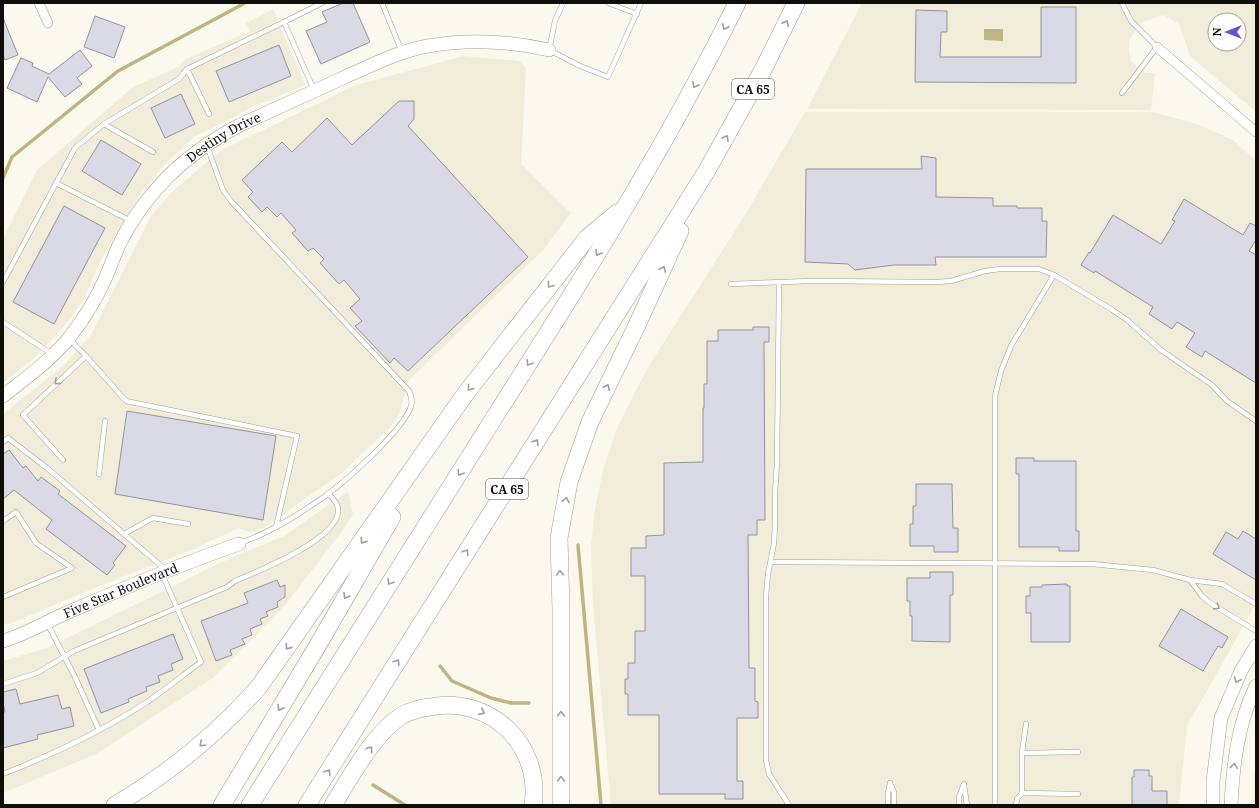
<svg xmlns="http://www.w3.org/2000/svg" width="1259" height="808" font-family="'Noto Serif',serif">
	<rect width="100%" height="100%" fill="#fbf9ed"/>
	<!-- built -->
	<g fill="#f2edda" fill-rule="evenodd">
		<path d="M 862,3 L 1256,3 L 1256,112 L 1190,56 L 1179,24 L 1163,15 L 1141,23 L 1129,40 L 1129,51 L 1131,60 L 1138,68 L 1146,73 L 1155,73 L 1151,110 L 807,109 ZM 1215,20 L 1239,20 L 1239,44 L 1215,44 Z"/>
		<polygon points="273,9 305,85 257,105 194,137 163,166 139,196 103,256 82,302 62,329 32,360 3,383 3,239 37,170 133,87 178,67 184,60 250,31 246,23"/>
		<polygon points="464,56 519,61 526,68 521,164 571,213 543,250 408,381 400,412 394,423 342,473 262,529 250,532 239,528 189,551 97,587 12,623 3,625 3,414 64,365 91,335 151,216 174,190 220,151 356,85"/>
		<polygon points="805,112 1153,112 1197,124 1233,140 1256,161 1256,604 1187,726 1179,805 611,805 593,606 591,545 595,509 603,470 616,431 634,394 650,364 745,215"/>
		<polygon points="348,491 353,514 343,530 286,604 213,678 96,754 3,793 3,661 47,648 222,562 284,536"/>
		<polygon points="1256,767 1256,805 1254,805 1254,775"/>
	</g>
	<!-- water -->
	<polygon fill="#bfb381" points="984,29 1003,29 1003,41 984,40"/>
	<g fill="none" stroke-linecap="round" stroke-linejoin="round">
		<!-- stream -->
		<g stroke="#bfb381" stroke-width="3.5">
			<polyline points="3,178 12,157 118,71 245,3"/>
			<polyline points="578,545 601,805"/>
			<polyline points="440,666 452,681 491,698 511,703 529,703"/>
			<polyline points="373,785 405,805"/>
		</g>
	</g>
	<!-- building -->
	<g fill="#d9dae5" stroke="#92949e">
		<polygon points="343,3 353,3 370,42 321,64 306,31 327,22 322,12"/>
		<polygon points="1041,7 1076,7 1076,83 915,82 916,10 947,11 947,32 941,32 940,57 1041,57"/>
		<polygon points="95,16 125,27 114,58 84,47"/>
		<polygon points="3,18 18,55 5,60 3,55"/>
		<polygon points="279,45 291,76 229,102 216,71"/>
		<polygon points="80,50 92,66 77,78 82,84 65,97 48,77 37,102 7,88 21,58 33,63 32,66 49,74"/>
		<polygon points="181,94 195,124 165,138 151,108"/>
		<polygon points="399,101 414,101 414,119 408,126 528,257 408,371 394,358 390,363 355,326 362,321 350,308 360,299 344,280 339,284 320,263 324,259 313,248 308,251 292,233 296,230 281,213 277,217 267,207 262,212 248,197 253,192 242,180 282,142 292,152 327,118 352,145"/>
		<polygon points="101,140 141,164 122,195 82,171"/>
		<polygon points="921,156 936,158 936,197 993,198 993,206 1017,206 1017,208 1042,208 1042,221 1047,221 1046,257 935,257 936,265 894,265 855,270 848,264 805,262 806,169 922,169"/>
		<polygon points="1184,199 1243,235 1250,223 1256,226 1256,240 1249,251 1256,255 1256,383 1205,351 1202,357 1186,347 1195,333 1177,322 1172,329 1149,314 1153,307 1095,271 1094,273 1081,265 1089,252 1090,253 1113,215 1161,244 1175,221 1172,220"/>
		<polygon points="64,206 105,228 54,324 13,302"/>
		<polygon points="753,327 769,327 769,342 764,342 765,520 757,520 757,535 748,535 749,668 755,668 755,701 758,702 758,718 737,718 737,781 743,781 743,799 725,799 725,794 659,794 659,715 628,715 628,694 625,694 625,679 628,679 628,663 635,663 635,631 645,631 645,576 631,576 631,548 646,548 646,536 664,535 664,463 703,462 703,408 704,408 704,384 707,384 707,341 718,341 718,330 753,330"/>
		<polygon points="127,411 276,436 263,520 115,494"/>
		<polygon points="9,450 23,468 26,466 38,481 41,477 60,491 58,494 126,546 113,563 115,565 107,575 46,529 52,520 14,490 3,499 3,454"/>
		<polygon points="1016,458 1034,458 1034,461 1076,461 1076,531 1079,531 1079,551 1059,551 1059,547 1019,547 1019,474 1016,474"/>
		<polygon points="916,484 952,484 953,528 958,528 958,552 934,552 934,546 910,546 910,524 913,524 913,506 916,506"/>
		<polygon points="1243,531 1256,539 1256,580 1213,554 1226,532 1238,539"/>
		<polygon points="930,572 953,572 953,595 950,595 950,642 912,641 912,616 910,616 910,601 907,601 907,578 930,578"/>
		<polygon points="277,580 280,587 285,585 285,597 277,602 278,607 266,612 268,616 260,619 262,624 250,629 252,635 242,639 245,644 230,650 232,655 216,661 201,621 248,603 244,593"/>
		<polygon points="1067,584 1067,586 1070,586 1070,642 1031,642 1031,613 1026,613 1026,596 1030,596 1030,587 1042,587 1042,585"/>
		<polygon points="1181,609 1228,637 1222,648 1218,646 1203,671 1159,646"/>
		<polygon points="173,634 183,659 171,664 173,670 158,676 160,682 146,687 147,691 128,699 129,702 101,713 84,669"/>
		<polygon points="16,689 20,704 58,695 62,709 70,707 74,726 37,735 38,739 3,748 3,712 5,712 3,703 3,692"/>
		<polygon points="1134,770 1149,770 1149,776 1152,776 1152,791 1167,791 1167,805 1132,805 1132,777 1134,777"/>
	</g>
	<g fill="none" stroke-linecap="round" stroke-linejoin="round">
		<defs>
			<g id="lane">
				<polyline points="382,3 402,52"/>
				<polyline points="563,3 555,21 549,50 580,66 608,77 641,3"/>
				<polyline points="608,3 637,14"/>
				<polyline points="314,90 284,22 322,3"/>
				<polyline points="1122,93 1157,47 1131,21 1122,3"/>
				<polyline points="209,114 187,69 284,22"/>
				<path d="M 207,146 L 223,190 L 231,201 L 409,391 C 411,396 413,400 411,406 C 405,428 348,479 328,494 C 301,513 272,532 240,543"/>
				<polyline points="153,152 104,124 179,79 187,69"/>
				<polyline points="56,183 131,221"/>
				<polyline points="3,282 75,148 104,124"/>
				<polyline points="779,283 777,463 775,493 775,525 774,543 768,574 766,596 766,760 769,774 789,805"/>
				<polyline points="731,284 811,281 937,282 951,281 985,271 1000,269 1039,269 1054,275 1111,309 1127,320 1161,350 1203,379 1212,385 1227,401 1256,421"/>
				<polyline points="3,322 52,354"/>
				<polyline points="69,339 86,356 126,401 297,436 276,527"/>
				<polyline points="3,442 8,438 47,468 166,570"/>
				<polyline points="63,460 23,415 86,356"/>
				<polyline points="99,474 105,421"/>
				<polyline points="3,521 16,512 36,543 72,568 3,597"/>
				<polyline points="124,534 153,518 188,524"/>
				<polyline points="772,562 1092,564 1153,570 1190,580 1222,584 1256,604"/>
				<polyline points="1190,580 1202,596 1210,603 1256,631"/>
				<polyline points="47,623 74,675 99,730"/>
				<path d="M 3,684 L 37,673 L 74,651 L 227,587 L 235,581 C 259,571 336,540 338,512 C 339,504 333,499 328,493"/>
				<polyline points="1026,724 1022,753 1022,793 1078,794"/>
				<polyline points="1022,753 1078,752"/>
				<path d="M 3,774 C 54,754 101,732 147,702 C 166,689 183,675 201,662 L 162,574"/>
				<polyline points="890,783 894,792 894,805"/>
				<polyline points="964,785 967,805"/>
				<polyline points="888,805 888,793 890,783"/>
				<polyline points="959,805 959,797 964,784"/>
				<polyline points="995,805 995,396 1001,371 1011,346 1054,275"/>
				<polyline points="1016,805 1017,799 1022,793"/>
			</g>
			<g id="street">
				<polyline points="39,3 48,23"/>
				<polyline points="1157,47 1256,132"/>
			</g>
			<g id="secondary">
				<path id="s1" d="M 3,396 C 26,378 51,360 69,338 C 83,320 96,300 105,279 C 110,268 114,256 119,245 C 145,192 188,152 240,125 C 275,109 310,93 345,77 C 372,65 399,51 428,46 C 469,39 509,41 549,50"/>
				<path id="s2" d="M 3,641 C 30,633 52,618 78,608 C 131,585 184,563 239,544"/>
				<polyline points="1213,805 1213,781 1221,718 1241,671 1256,646"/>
				<path d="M 1231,805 C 1233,764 1238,723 1256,686"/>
			</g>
			<g id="highway">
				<path d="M 115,805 C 170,773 216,735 258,688 L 466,393 L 587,238 L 617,213"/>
				<polyline points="222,805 315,650 392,517"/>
				<path d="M 250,805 C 331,675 413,547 494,418 C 580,283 666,147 737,3"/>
				<polyline points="307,805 706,172 764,68 796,3"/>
				<path d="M 333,805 C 350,778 374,733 401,716 C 410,711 420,708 430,707 C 490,695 542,745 533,805"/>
				<polyline points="561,805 561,609 559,538 569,482 590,422 637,325 680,231"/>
			</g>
		</defs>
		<!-- lane casing -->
		<use href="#lane" stroke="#a19f94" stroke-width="5.5"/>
		<!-- street casing -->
		<use href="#street" stroke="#a19f94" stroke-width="10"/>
		<!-- secondary casing -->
		<use href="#secondary" stroke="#a19f94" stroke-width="14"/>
		<!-- highway casing -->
		<use href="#highway" stroke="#a19f94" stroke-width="18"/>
		<!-- lane -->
		<use href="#lane" stroke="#fff" stroke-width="4.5"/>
		<!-- street -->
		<use href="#street" stroke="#fff" stroke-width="9"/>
		<!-- secondary -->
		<use href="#secondary" stroke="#fff" stroke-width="13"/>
		<!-- highway -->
		<use href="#highway" stroke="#fff" stroke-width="17"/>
	</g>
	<!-- one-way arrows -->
	<defs><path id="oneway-chevron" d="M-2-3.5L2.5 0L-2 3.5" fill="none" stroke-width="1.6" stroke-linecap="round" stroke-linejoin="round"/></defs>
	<g stroke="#9f9f9d">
		<use href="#oneway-chevron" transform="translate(786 23) rotate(-64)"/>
		<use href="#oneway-chevron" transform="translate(725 27) rotate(116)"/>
		<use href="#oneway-chevron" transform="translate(695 85) rotate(119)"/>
		<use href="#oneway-chevron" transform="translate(726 138) rotate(-61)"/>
		<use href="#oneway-chevron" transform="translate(598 253) rotate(120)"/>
		<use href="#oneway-chevron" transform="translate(663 269) rotate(-66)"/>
		<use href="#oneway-chevron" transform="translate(550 285) rotate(127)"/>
		<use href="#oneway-chevron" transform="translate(529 363) rotate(122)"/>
		<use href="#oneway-chevron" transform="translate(57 382) rotate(137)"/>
		<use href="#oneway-chevron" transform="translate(607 387) rotate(-64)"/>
		<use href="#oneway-chevron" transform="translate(470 388) rotate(128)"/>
		<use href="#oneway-chevron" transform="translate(536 442) rotate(-58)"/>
		<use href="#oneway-chevron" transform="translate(460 473) rotate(122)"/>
		<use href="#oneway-chevron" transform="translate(566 500) rotate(-79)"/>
		<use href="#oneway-chevron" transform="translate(363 541) rotate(125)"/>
		<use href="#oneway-chevron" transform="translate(466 552) rotate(-58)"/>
		<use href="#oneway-chevron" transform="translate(560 573) rotate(-92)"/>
		<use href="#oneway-chevron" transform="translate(390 582) rotate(122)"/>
		<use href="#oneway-chevron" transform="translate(346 596) rotate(120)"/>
		<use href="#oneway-chevron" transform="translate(1217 607) rotate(32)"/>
		<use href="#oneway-chevron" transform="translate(288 647) rotate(125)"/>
		<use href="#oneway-chevron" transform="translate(397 662) rotate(-58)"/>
		<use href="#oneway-chevron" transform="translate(1237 680) rotate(115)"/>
		<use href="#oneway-chevron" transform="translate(280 708) rotate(121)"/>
		<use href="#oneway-chevron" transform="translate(482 712) rotate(24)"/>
		<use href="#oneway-chevron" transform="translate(561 714) rotate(-90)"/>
		<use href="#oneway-chevron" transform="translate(202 744) rotate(138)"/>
		<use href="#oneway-chevron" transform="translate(370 749) rotate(-54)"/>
		<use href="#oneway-chevron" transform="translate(1234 766) rotate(-84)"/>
		<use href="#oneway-chevron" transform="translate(328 772) rotate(-58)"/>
		<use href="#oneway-chevron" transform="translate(561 779) rotate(-91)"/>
	</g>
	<g text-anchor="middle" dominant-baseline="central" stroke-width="4" stroke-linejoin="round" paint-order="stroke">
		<!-- shield labels -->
		<g fill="#fff" stroke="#575654" stroke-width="1">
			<rect x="732" y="79" width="42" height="20" rx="3"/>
			<rect x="486" y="479" width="42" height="20" rx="3"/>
		</g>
		<g font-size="12" font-weight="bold" fill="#0f0e0a">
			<text x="753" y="89">CA 65</text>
			<text x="507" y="489">CA 65</text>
		</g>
		<!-- street labels -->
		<g font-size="13" fill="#0f0e0a" stroke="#fff">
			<text stroke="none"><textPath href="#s1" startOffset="347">Destiny Drive</textPath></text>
			<text stroke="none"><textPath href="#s2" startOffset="128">Five Star Boulevard</textPath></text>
		</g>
	</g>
	<!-- border -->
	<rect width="1259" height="808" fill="none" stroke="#0f0e0a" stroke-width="8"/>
	<!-- north arrow -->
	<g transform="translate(1227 32) rotate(270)"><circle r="19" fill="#ffffff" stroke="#9f9f9d"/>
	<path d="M0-3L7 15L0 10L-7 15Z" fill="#5e58d0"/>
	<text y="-6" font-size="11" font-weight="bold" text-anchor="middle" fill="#0f0e0a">N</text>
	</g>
</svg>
